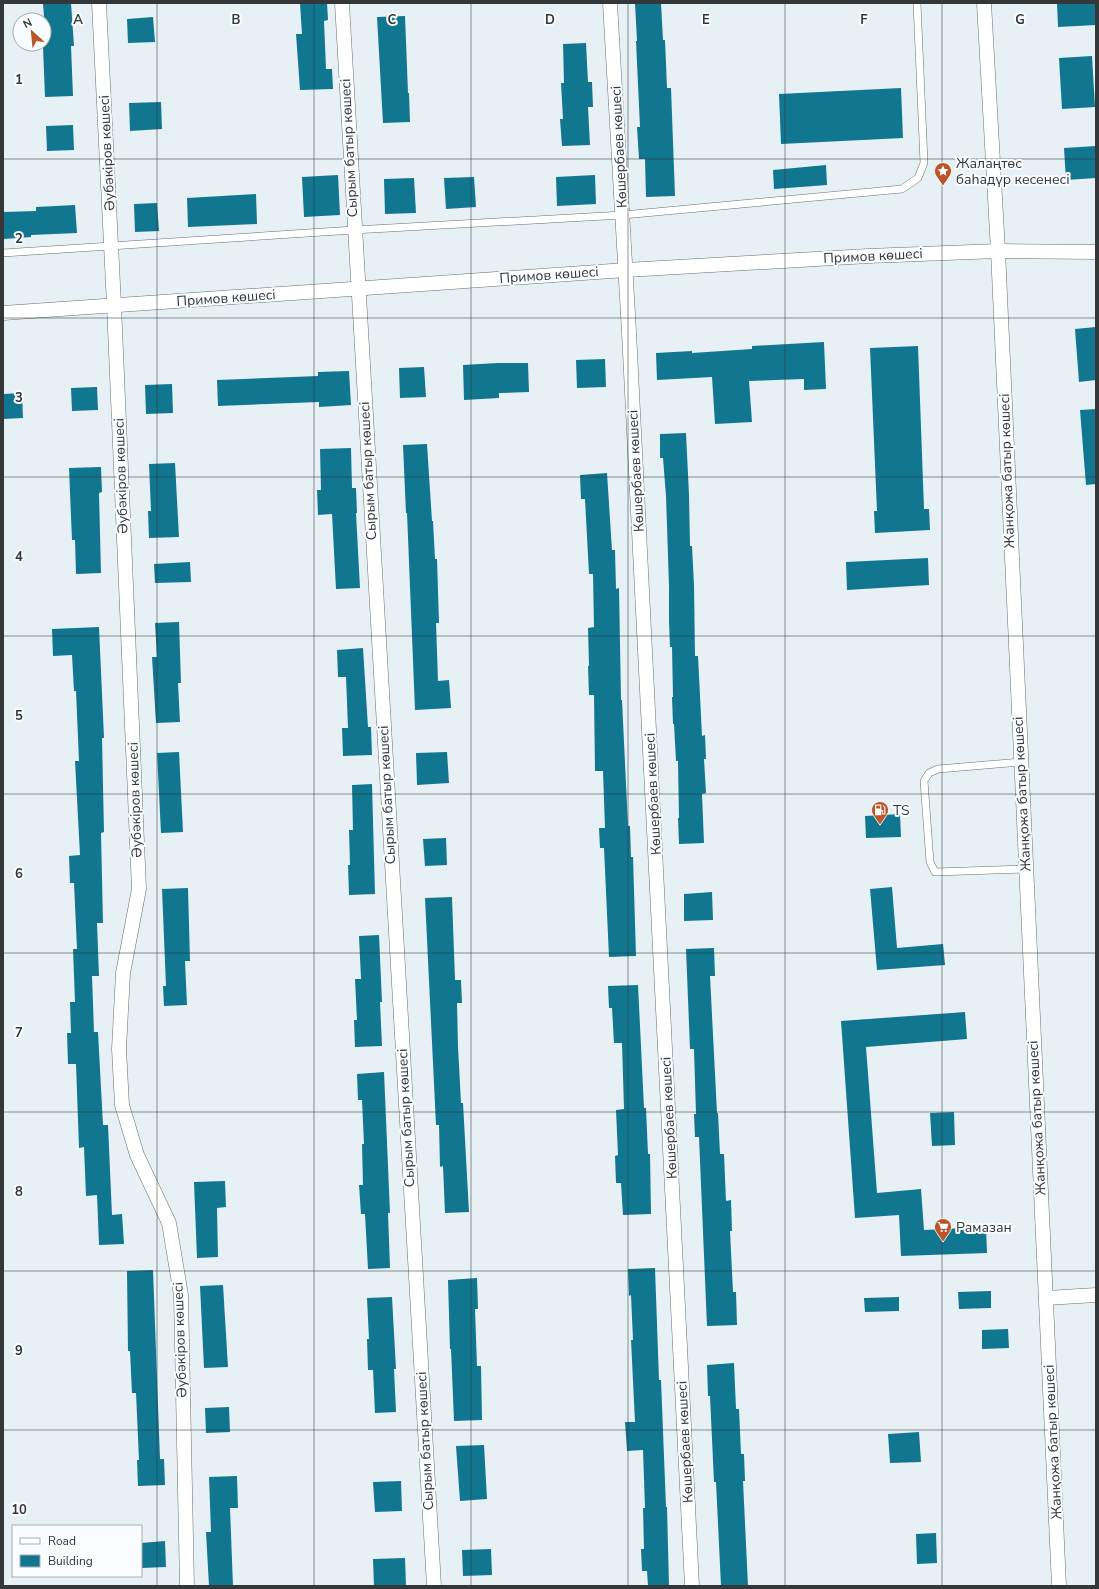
<svg xmlns="http://www.w3.org/2000/svg" width="1099" height="1589" font-family="'Nunito Sans',sans-serif">
	<rect width="100%" height="100%" fill="#e7f1f5"/>
	<!-- building -->
	<g fill="#117690">
		<polygon points="43,3 71,3 74,46 71,46 73,96 45,97 43,47 39,47 39,44 44,44 44,20 38,20 38,17 44,17"/>
		<polygon points="300,3 327,3 328,20 324,21 326,69 332,69 333,89 300,90 296,34 302,34"/>
		<polygon points="635,3 661,3 663,40 665,40 667,88 671,88 675,196 646,197 645,159 639,159 637,127 640,127 636,41 637,41"/>
		<polygon points="1057,3 1096,3 1096,25 1058,27"/>
		<polygon points="405,16 408,93 409,93 410,122 383,123 377,17"/>
		<polygon points="153,17 155,42 128,43 127,19"/>
		<polygon points="586,43 588,82 592,82 593,107 588,107 590,145 562,146 560,119 563,119 561,83 564,83 563,44"/>
		<polygon points="1092,56 1095,107 1062,109 1059,58"/>
		<polygon points="901,88 903,138 781,144 779,94"/>
		<polygon points="161,102 162,129 130,131 129,103"/>
		<polygon points="73,125 74,150 47,151 46,126"/>
		<polygon points="1096,146 1096,178 1066,180 1064,148"/>
		<polygon points="826,165 827,185 774,189 773,170"/>
		<polygon points="338,175 340,215 304,217 302,177"/>
		<polygon points="595,175 596,204 557,206 556,177"/>
		<polygon points="474,177 476,207 446,209 444,178"/>
		<polygon points="414,178 416,213 385,214 384,179"/>
		<polygon points="256,194 257,224 188,227 187,198"/>
		<polygon points="157,203 159,231 135,232 134,204"/>
		<polygon points="75,205 77,233 31,235 31,237 4,239 3,212 36,211 36,207"/>
		<polygon points="1096,327 1096,380 1079,382 1075,329"/>
		<polygon points="824,342 826,389 804,390 804,379 749,381 752,422 715,424 712,377 657,380 656,353 692,351 692,353 752,349 752,346"/>
		<polygon points="918,346 924,509 929,509 930,530 875,533 874,511 877,511 870,348"/>
		<polygon points="605,359 606,387 577,388 576,360"/>
		<polygon points="498,363 528,363 529,392 499,393 499,398 464,400 463,365"/>
		<polygon points="424,367 426,397 400,398 399,368"/>
		<polygon points="349,371 351,405 319,407 319,402 218,406 217,380 318,376 318,372"/>
		<polygon points="172,384 173,413 146,414 145,385"/>
		<polygon points="97,387 98,410 72,411 71,388"/>
		<polygon points="22,393 23,418 3,419 3,394"/>
		<polygon points="1096,409 1096,484 1086,485 1080,410"/>
		<polygon points="686,433 689,495 690,546 692,546 694,585 695,656 698,656 702,736 705,735 706,759 704,759 706,793 702,794 704,843 679,844 678,818 679,818 678,761 676,761 674,724 673,724 672,697 673,697 672,647 670,647 669,622 669,586 666,496 663,458 660,458 660,434"/>
		<polygon points="427,444 432,521 433,521 435,559 437,559 439,623 436,623 438,681 449,680 451,708 415,710 407,513 406,513 403,445"/>
		<polygon points="351,448 352,488 356,488 357,513 356,513 360,588 336,589 332,514 318,515 317,490 321,490 320,449"/>
		<polygon points="175,463 179,537 149,538 148,511 151,511 149,464"/>
		<polygon points="101,467 102,492 99,493 101,573 76,574 75,540 72,540 69,468"/>
		<polygon points="607,473 612,550 615,550 616,589 619,588 621,700 622,700 628,826 630,826 631,857 633,857 636,956 609,957 604,848 600,848 599,828 605,828 603,771 595,771 594,695 589,695 588,666 589,666 588,628 594,627 593,574 589,574 585,499 581,499 580,475"/>
		<polygon points="928,558 929,585 847,590 846,562"/>
		<polygon points="190,562 191,582 155,583 154,564"/>
		<polygon points="179,622 181,683 178,683 180,722 156,723 152,657 157,657 155,623"/>
		<polygon points="99,627 104,738 102,738 104,832 101,833 103,923 97,923 99,976 92,976 94,1032 98,1032 103,1125 108,1125 112,1215 122,1214 124,1244 99,1245 97,1195 86,1196 84,1147 79,1148 76,1064 68,1064 67,1033 71,1033 70,1002 75,1002 73,949 77,949 74,883 70,883 69,856 80,855 75,761 79,761 76,691 74,691 72,655 53,656 52,629"/>
		<polygon points="363,648 368,727 371,727 372,755 343,756 342,728 348,728 346,677 338,677 337,650"/>
		<polygon points="179,752 183,832 161,833 157,753"/>
		<polygon points="447,752 449,783 417,785 416,753"/>
		<polygon points="372,784 375,894 349,895 348,865 350,865 349,830 353,830 352,785"/>
		<polygon points="900,814 901,837 866,838 865,816"/>
		<polygon points="446,838 447,865 425,866 423,839"/>
		<polygon points="892,887 897,948 943,944 945,965 877,970 870,889"/>
		<polygon points="188,888 190,961 185,961 187,1005 164,1006 163,986 166,986 162,889"/>
		<polygon points="712,892 713,920 684,921 684,894"/>
		<polygon points="452,897 455,980 461,980 462,1003 457,1003 458,1047 461,1103 463,1103 469,1212 445,1213 443,1166 440,1167 439,1125 436,1125 425,898"/>
		<polygon points="379,935 382,1002 380,1002 382,1046 355,1047 354,1020 357,1020 355,979 361,979 359,936"/>
		<polygon points="714,948 715,976 710,976 717,1113 718,1113 720,1154 724,1154 726,1201 731,1200 732,1231 730,1231 733,1292 736,1292 737,1325 707,1326 699,1137 695,1137 694,1114 696,1114 694,1049 690,1049 686,949"/>
		<polygon points="638,985 644,1108 646,1108 648,1154 650,1154 651,1214 623,1215 621,1183 616,1183 615,1156 618,1155 616,1110 624,1109 622,1043 614,1043 612,1008 609,1008 608,986"/>
		<polygon points="965,1012 967,1039 866,1047 877,1193 921,1189 924,1230 986,1227 987,1253 901,1256 899,1215 855,1218 841,1021"/>
		<polygon points="384,1072 390,1213 388,1213 390,1268 368,1269 365,1214 361,1214 359,1185 363,1185 362,1144 364,1144 362,1100 358,1100 357,1074"/>
		<polygon points="954,1112 955,1145 932,1146 930,1113"/>
		<polygon points="225,1181 226,1207 217,1208 218,1257 197,1258 194,1182"/>
		<polygon points="655,1268 659,1380 661,1380 666,1507 667,1507 669,1586 648,1586 647,1571 642,1571 641,1549 644,1549 643,1508 645,1508 643,1450 627,1451 625,1422 635,1422 631,1340 633,1340 631,1295 629,1296 628,1269"/>
		<polygon points="153,1270 160,1459 164,1459 165,1485 138,1486 137,1460 139,1460 136,1393 132,1393 130,1351 128,1351 127,1271"/>
		<polygon points="477,1278 478,1309 475,1309 477,1366 481,1366 482,1420 454,1421 451,1349 450,1349 448,1280"/>
		<polygon points="223,1285 228,1367 204,1368 200,1286"/>
		<polygon points="991,1291 991,1308 959,1309 958,1292"/>
		<polygon points="392,1297 396,1369 394,1369 396,1412 375,1413 373,1370 368,1370 367,1339 369,1339 367,1298"/>
		<polygon points="899,1297 899,1311 865,1312 864,1298"/>
		<polygon points="1008,1329 1009,1348 982,1349 982,1330"/>
		<polygon points="734,1363 736,1409 739,1409 741,1454 744,1454 745,1481 743,1481 748,1586 721,1586 716,1482 714,1482 710,1396 708,1396 707,1365"/>
		<polygon points="229,1407 230,1432 206,1433 205,1408"/>
		<polygon points="919,1432 921,1462 890,1463 888,1434"/>
		<polygon points="484,1445 487,1499 460,1501 456,1446"/>
		<polygon points="237,1476 238,1508 230,1508 233,1586 209,1586 206,1532 211,1532 209,1477"/>
		<polygon points="401,1481 402,1511 375,1512 373,1482"/>
		<polygon points="936,1533 937,1563 917,1564 916,1534"/>
		<polygon points="165,1541 166,1567 141,1568 141,1543"/>
		<polygon points="491,1549 492,1575 463,1576 462,1550"/>
		<polygon points="405,1558 406,1586 374,1586 373,1559"/>
	</g>
	<g fill="none" stroke-linecap="round" stroke-linejoin="round">
		<defs>
			<g id="lane">
				<polyline points="3,253 354,230 623,215 902,189 918,178 924,163 917,3"/>
				<polyline points="1021,762 938,769 929,773 924,781 930,862 935,872 1026,869"/>
			</g>
			<g id="street">
				<polyline points="99,3 114,305 139,889 123,973 119,1049 122,1105 137,1155 169,1223 181,1295 187,1586"/>
				<polyline points="342,3 434,1586"/>
				<polyline points="610,3 629,332 692,1586"/>
				<polyline points="984,3 998,251 1059,1586"/>
				<polyline points="3,313 626,270 868,256 998,251 1096,252"/>
				<polyline points="1046,1298 1096,1295"/>
			</g>
		</defs>
		<!-- lane casing -->
		<use href="#lane" stroke="#666f72" stroke-width="8"/>
		<!-- street casing -->
		<use href="#street" stroke="#666f72" stroke-width="15"/>
		<!-- lane -->
		<use href="#lane" stroke="#fff" stroke-width="7"/>
		<!-- street -->
		<use href="#street" stroke="#fff" stroke-width="14"/>
	</g>
	<!-- grid -->
	<path fill="none" stroke="#333738" stroke-width="1" stroke-opacity="0.55" d="M 157,3 L 157,1586M 314,3 L 314,1586M 471,3 L 471,1586M 628,3 L 628,1586M 785,3 L 785,1586M 942,3 L 942,1586M 3,159 L 1096,159M 3,318 L 1096,318M 3,477 L 1096,477M 3,636 L 1096,636M 3,794 L 1096,794M 3,953 L 1096,953M 3,1112 L 1096,1112M 3,1271 L 1096,1271M 3,1430 L 1096,1430"/>
	<!-- icons -->
	<defs>
		<symbol id="sight-pin" viewBox="-11 -11 22 30"><path d="M0 17L-7.5 6A9.5 9.5 0 1 1 7.5 6Z" fill="#bb5529" stroke="#f9fdff"/><path d="M0-6L1.8-2.2L6-1.7L2.9 1.2L3.7 5.4L0 3.3L-3.7 5.4L-2.9 1.2L-6-1.7L-1.8-2.2Z" fill="#fff"/></symbol>
		<symbol id="fuel-pin" viewBox="-11 -11 22 30"><path d="M0 17L-7.5 6A9.5 9.5 0 1 1 7.5 6Z" fill="#bb5529" stroke="#f9fdff"/><path d="M-5.5-6h7V0h2V4h1.3V-2.5L3-4.5l.8-.8L6-3V5H2.5V1h-1V6h-7ZM-4.2-4.7v3.2H.2V-4.7Z" fill="#fff"/></symbol>
		<symbol id="supermarket-pin" viewBox="-11 -11 22 30"><path d="M0 17L-7.5 6A9.5 9.5 0 1 1 7.5 6Z" fill="#bb5529" stroke="#f9fdff"/><path d="M-6-5.5h2.5l.6 2H6L4.5 2H-2.5L-4.4-4H-6ZM-1.5 3.2a1.3 1.3 0 1 0 .1 0ZM3 3.2a1.3 1.3 0 1 0 .1 0Z" fill="#fff"/></symbol>
	</defs>
	<g fill-rule="evenodd">
		<use href="#sight-pin" x="933" y="161" width="20" height="27"/>
		<use href="#fuel-pin" x="870" y="800" width="20" height="27"/>
		<use href="#supermarket-pin" x="933" y="1217" width="20" height="27"/>
	</g>
	<g text-anchor="middle" dominant-baseline="central" stroke-width="4" stroke-linejoin="round" paint-order="stroke">
		<!-- street labels -->
		<g font-size="14" fill="#333738" stroke="#f9fdff">
			<text transform="translate(619 147) rotate(-93)">Көшербаев көшесі</text>
			<text transform="translate(349 148) rotate(-93)">Сырым батыр көшесі</text>
			<text transform="translate(107 153) rotate(-93)">Әубәкіров көшесі</text>
			<text transform="translate(873 256) rotate(-3)">Примов көшесі</text>
			<text transform="translate(549 275) rotate(-4)">Примов көшесі</text>
			<text transform="translate(226 298) rotate(-4)">Примов көшесі</text>
			<text transform="translate(368 471) rotate(-93)">Сырым батыр көшесі</text>
			<text transform="translate(636 471) rotate(-93)">Көшербаев көшесі</text>
			<text transform="translate(1007 471) rotate(-92)">Жанқожа батыр көшесі</text>
			<text transform="translate(121 476) rotate(-92)">Әубәкіров көшесі</text>
			<text transform="translate(653 794) rotate(-93)">Көшербаев көшесі</text>
			<text transform="translate(1022 794) rotate(-93)">Жанқожа батыр көшесі</text>
			<text transform="translate(387 795) rotate(-93)">Сырым батыр көшесі</text>
			<text transform="translate(135 800) rotate(-92)">Әубәкіров көшесі</text>
			<text transform="translate(406 1118) rotate(-93)">Сырым батыр көшесі</text>
			<text transform="translate(669 1118) rotate(-93)">Көшербаев көшесі</text>
			<text transform="translate(1037 1118) rotate(-93)">Жанқожа батыр көшесі</text>
			<text transform="translate(180 1340) rotate(-92)">Әубәкіров көшесі</text>
			<text transform="translate(425 1441) rotate(-93)">Сырым батыр көшесі</text>
			<text transform="translate(685 1442) rotate(-93)">Көшербаев көшесі</text>
			<text transform="translate(1053 1442) rotate(-93)">Жанқожа батыр көшесі</text>
		</g>
		<!-- poi labels -->
		<g font-size="14" fill="#333738" stroke="#f9fdff" text-anchor="start">
			<text x="956" y="163">Жалаңтөс<tspan x="956" dy="16">баһадүр кесенесі</tspan></text>
			<text x="893" y="810">TS</text>
			<text x="956" y="1227">Рамазан</text>
		</g>
	</g>
	<g font-size="13" text-anchor="middle" font-weight="bold" fill="#333738" stroke="#f9fdff" stroke-width="4" stroke-linejoin="round" paint-order="stroke">
		<text x="78" y="24">A</text>
		<text x="236" y="24">B</text>
		<text x="392" y="24">C</text>
		<text x="550" y="24">D</text>
		<text x="706" y="24">E</text>
		<text x="864" y="24">F</text>
		<text x="1020" y="24">G</text>
		<text x="19" y="84">1</text>
		<text x="19" y="243">2</text>
		<text x="19" y="402">3</text>
		<text x="19" y="561">4</text>
		<text x="19" y="720">5</text>
		<text x="19" y="878">6</text>
		<text x="19" y="1037">7</text>
		<text x="19" y="1196">8</text>
		<text x="19" y="1355">9</text>
		<text x="19" y="1514">10</text>
	</g>
	<!-- border -->
	<rect width="1099" height="1589" fill="none" stroke="#333738" stroke-width="8"/>
	<!-- legend -->
	<rect x="12" y="1525" width="130" height="52" fill="#f9fdff" stroke="#aaaeaf"/>
	<rect x="20" y="1538" width="20" height="6" fill="#ffffff" stroke="#aaaeaf"/>
	<text x="48" y="1545" font-size="12" fill="#333738">Road</text>
	<rect x="20" y="1555" width="20" height="12" fill="#117690" stroke="#aaaeaf"/>
	<text x="48" y="1565" font-size="12" fill="#333738">Building</text>
	<!-- north arrow -->
	<g transform="translate(32 32) rotate(333)"><circle r="19" fill="#f9fdff" stroke="#aaaeaf"/>
	<path d="M0-3L7 15L0 10L-7 15Z" fill="#bb5529"/>
	<text y="-6" font-size="11" font-weight="bold" text-anchor="middle" fill="#333738">N</text>
	</g>
</svg>
